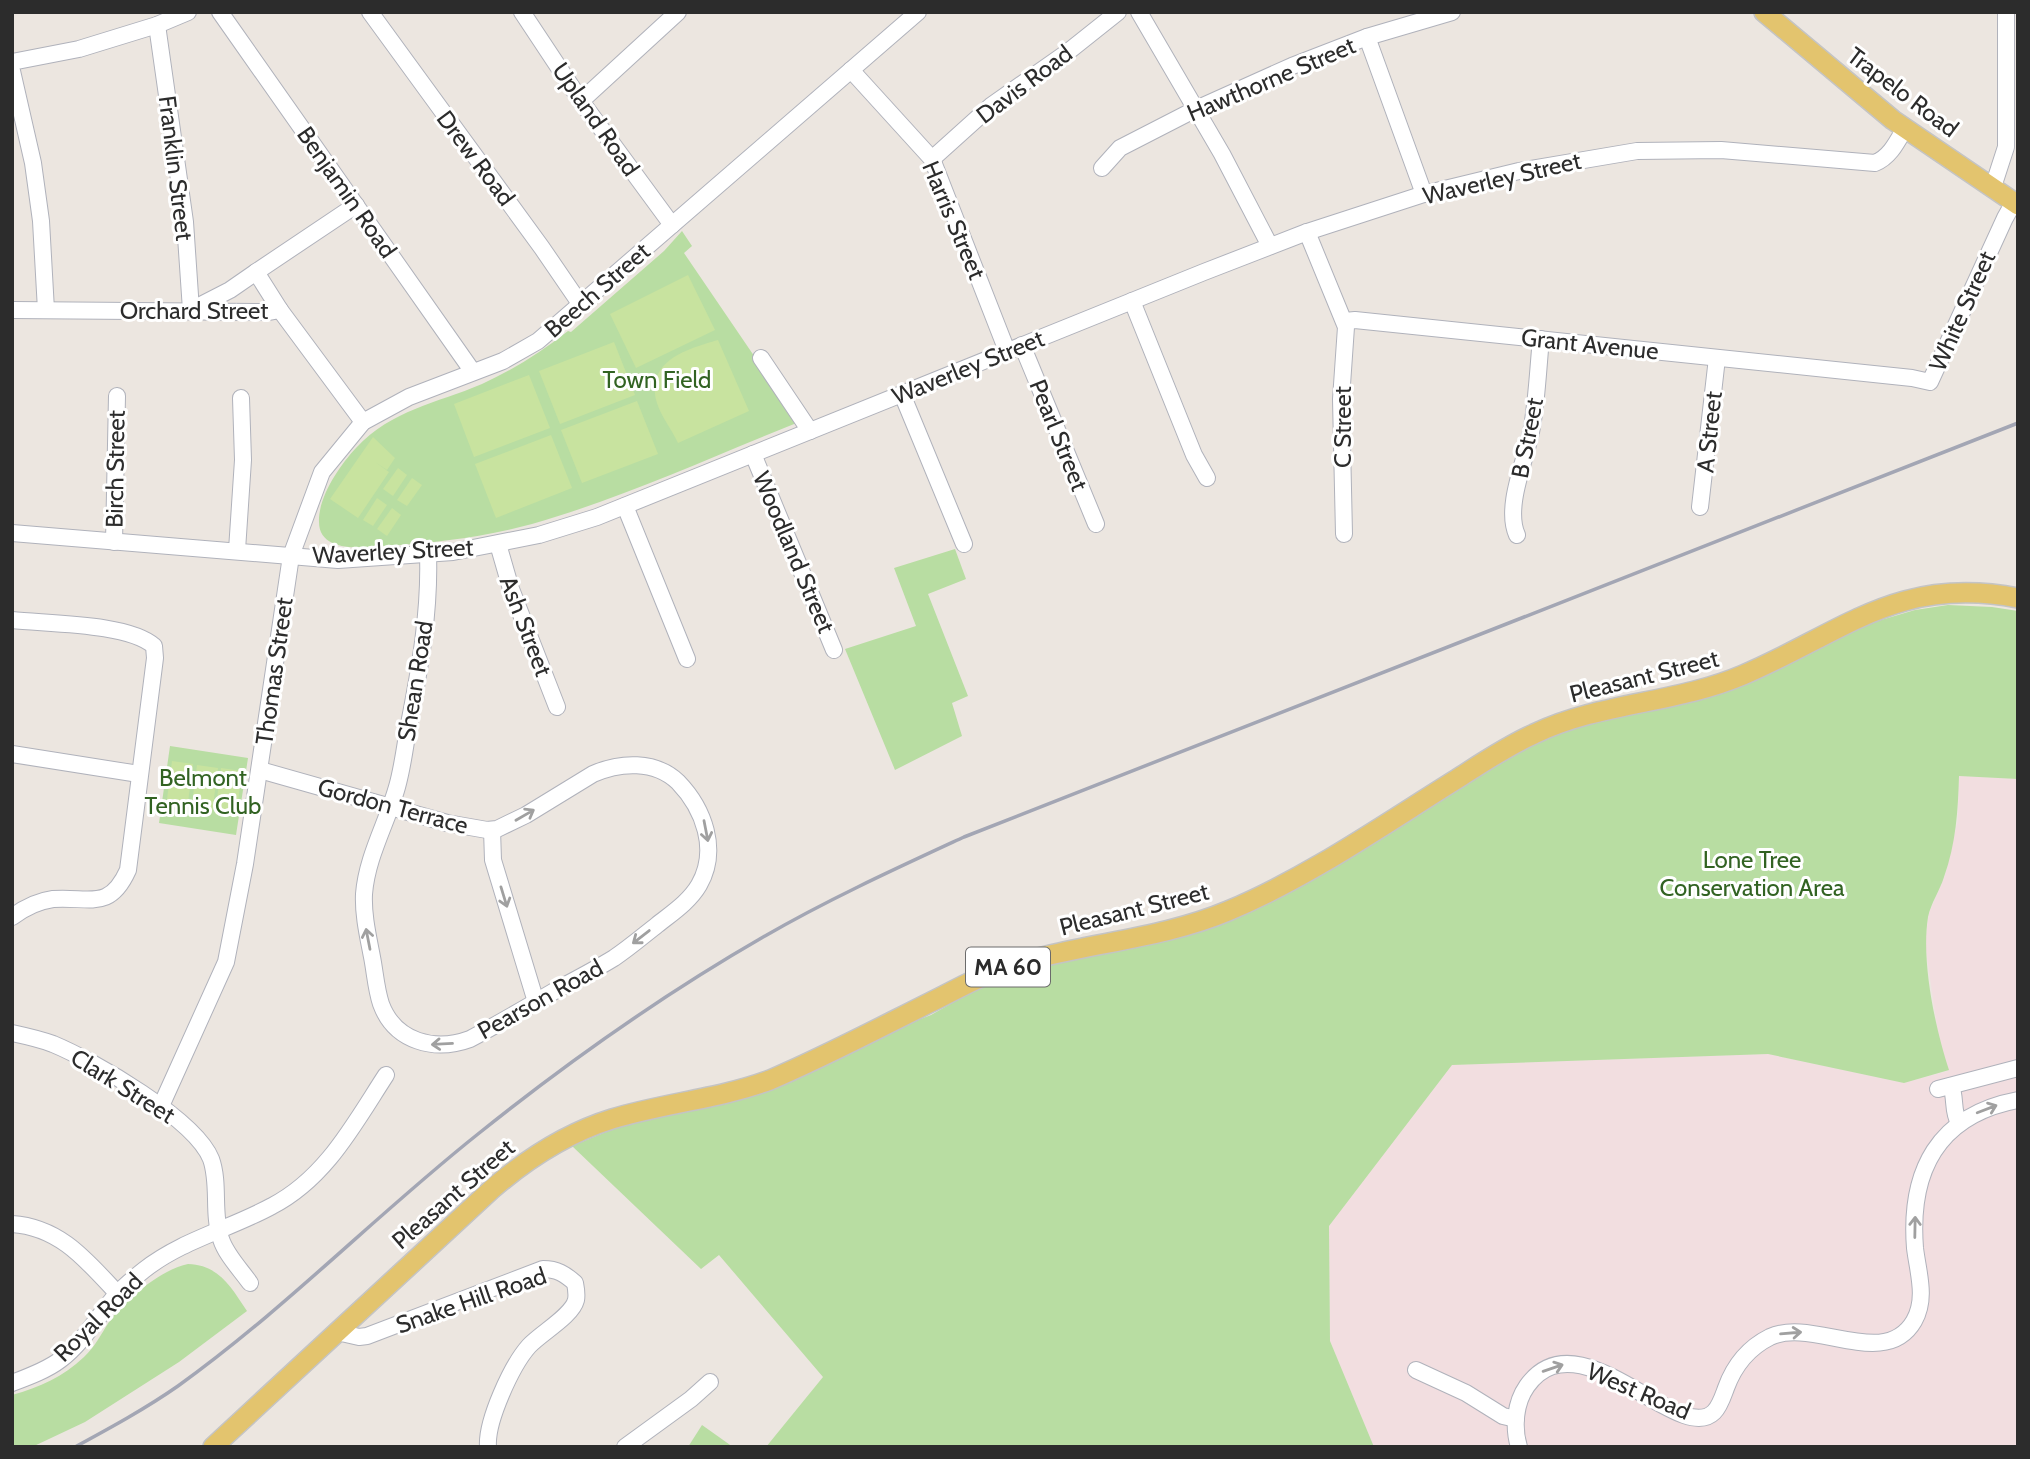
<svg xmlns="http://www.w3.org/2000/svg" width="2030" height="1459" font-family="Cabin,sans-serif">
	<rect width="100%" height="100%" fill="#ece6e0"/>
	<!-- medical -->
	<polygon fill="#f2dee0" points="1959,776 2018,779 2018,1447 1374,1447 1330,1341 1329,1226 1452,1065 1768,1054 1904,1083 1948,1071 1939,1040 1925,943 1929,913 1945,876 1958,820"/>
	<!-- green -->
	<g fill="#b8dda2">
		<path d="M 682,231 L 692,246 L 684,253 L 799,422 C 711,457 623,498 532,524 C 484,537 434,543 385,546 C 364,548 319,553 319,522 C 318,497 340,465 356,448 C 393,409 435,404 482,384 C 513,370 541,352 568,331 L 571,332 L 664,251 Z"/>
		<polygon points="955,549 966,579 928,594 968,696 952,703 962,736 895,770 845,649 916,626 894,568"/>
		<path d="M 1948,605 L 1992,607 L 2018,611 L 2018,779 L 1959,776 C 1958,810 1956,844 1944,877 C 1940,890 1931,903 1928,917 C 1921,962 1935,1027 1949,1070 L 1904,1083 L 1768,1054 L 1452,1065 L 1329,1226 L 1330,1341 L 1374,1447 L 766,1447 L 823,1377 L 719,1255 L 701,1269 L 572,1146 L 618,1127 L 748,1097 L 902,1026 L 931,1015 L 982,986 L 1032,968 L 1157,942 L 1522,749 L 1573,727 L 1704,699 L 1864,625 L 1915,610 Z"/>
		<polygon points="170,746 248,758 236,835 159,823"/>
		<path d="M 188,1264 C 219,1265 231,1287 247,1311 L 179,1362 L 85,1422 L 32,1447 L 12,1447 L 12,1395 C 40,1387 63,1377 84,1357 C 95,1347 101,1334 109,1322 C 124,1300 162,1269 188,1264 Z"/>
		<polygon points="702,1425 733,1447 688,1447"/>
	</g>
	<!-- pitch -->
	<g fill="#c8e39f">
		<polygon points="688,275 715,330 636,368 610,314"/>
		<path d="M 718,340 L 749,411 L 678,443 C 672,430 661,416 657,403 C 645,360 688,349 718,340 Z"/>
		<polygon points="614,342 635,395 560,424 539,371"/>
		<polygon points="529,375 550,428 474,457 454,404"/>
		<polygon points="637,401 658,454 582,483 561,430"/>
		<polygon points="551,435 572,488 496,518 475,464"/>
		<polygon points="373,437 395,458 387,470 375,462 389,472 358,518 330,499"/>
		<polygon points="398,468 407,475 393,496 383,489"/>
		<polygon points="412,478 422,485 407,506 397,500"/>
		<polygon points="377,498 387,505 373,526 363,520"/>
		<polygon points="392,508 401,515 387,536 377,529"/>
		<polygon points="172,761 193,764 187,810 166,807"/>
		<polygon points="197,765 218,768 212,813 191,811"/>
		<polygon points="221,768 242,771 236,817 215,814"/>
	</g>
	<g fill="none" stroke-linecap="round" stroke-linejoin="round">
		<defs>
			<g id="minor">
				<polyline points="220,12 473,372"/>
				<polyline points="370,12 542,248 581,305"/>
				<polyline points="522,12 581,101 672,225"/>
				<polyline points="1139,12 1222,154 1270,246"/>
				<polyline points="157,25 185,222 191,310 230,290 256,272"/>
				<polyline points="1367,37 1424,194"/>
				<polyline points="12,62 79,49 157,25 188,12"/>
				<polyline points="851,70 932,159 1007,351"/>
				<polyline points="12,71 33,163 41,221 46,310"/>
				<polyline points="581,101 678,12"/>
				<polyline points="932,159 992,105 1069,51 1118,12"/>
				<polyline points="1102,168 1120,148 1194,110 1292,66 1367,37 1452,12"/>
				<polyline points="1993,187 2006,147 2006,12"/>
				<polyline points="1307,232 1346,327 1341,399 1344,534"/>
				<polyline points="1132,301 1194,455 1207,478"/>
				<polyline points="12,310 269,312 280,310 363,422"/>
				<polyline points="280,310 256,272 356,205"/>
				<polyline points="1345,321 1355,320 1912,378 1930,382 2005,218 2014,202"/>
				<polyline points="1022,345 1096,524"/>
				<polyline points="761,358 810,431"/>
				<polyline points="902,394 964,544"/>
				<polyline points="753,454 834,650"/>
				<polyline points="625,506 687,659"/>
				<polyline points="1700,507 1717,358"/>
				<path d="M 12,533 L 338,560 L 453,552 L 539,535 L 597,517 L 1204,272 L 1307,232 L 1424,194 L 1519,171 L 1637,151 L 1721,150 L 1875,163 C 1890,157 1897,142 1905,128"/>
				<path d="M 1517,535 C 1504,506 1527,458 1532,427 C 1537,398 1538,369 1541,339"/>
				<polyline points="114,542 117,396"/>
				<polyline points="498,544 511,589 557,707"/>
				<polyline points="237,550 243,460 241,398"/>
				<path d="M 12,620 C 48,624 128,623 154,646 L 155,658 L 128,870 C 109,912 89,896 53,899 C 38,901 24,908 12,917"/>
				<polyline points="12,754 139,774"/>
				<path d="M 260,770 L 447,823 L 487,830 L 497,829 L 526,815 L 593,774 C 620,762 655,760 678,782 C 704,809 719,850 699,885 C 689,902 672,913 657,925 C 643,936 629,948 614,958 C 596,969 577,979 558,989 C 529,1006 500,1023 470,1039 C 435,1052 395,1042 381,1004 C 376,989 375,972 372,957 C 368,936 363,915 364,894 C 367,856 387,823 397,787 C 403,766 405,745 409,724 C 420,668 430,611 428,554"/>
				<polyline points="492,830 493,860 536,1002"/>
				<path d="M 12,1033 C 26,1036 40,1039 53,1044 C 94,1061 195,1119 211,1159 C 220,1184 212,1214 221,1239 C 226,1255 241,1270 250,1283"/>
				<path d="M 1951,1086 C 1956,1098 1952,1111 1959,1123"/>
				<polyline points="1938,1089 2018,1068"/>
				<polyline points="161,1106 226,962 245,864 291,556 322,472 363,422 409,397 503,361 538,341 918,12"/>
				<path d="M 12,1224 C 60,1227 87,1261 117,1293"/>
				<path d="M 337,1332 L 359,1337 L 367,1336 L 543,1269 C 557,1269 565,1274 575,1283 C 576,1288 577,1295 576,1300 C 572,1316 541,1333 529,1346 C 512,1365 486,1421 488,1447"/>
				<polyline points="1416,1370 1466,1393 1503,1416 1516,1419"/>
				<path d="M 12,1383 C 28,1377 47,1370 60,1360 C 83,1343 98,1316 116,1295 C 124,1286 134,1278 144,1270 C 182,1240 230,1229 272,1206 C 326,1178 354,1124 386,1075"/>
				<polyline points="625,1447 691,1399 710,1382"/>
				<path d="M 1519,1447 C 1513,1427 1515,1403 1527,1386 C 1579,1313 1679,1447 1714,1412 C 1720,1406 1723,1396 1726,1388 C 1734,1366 1748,1348 1770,1337 C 1813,1317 1885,1371 1914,1321 C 1927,1298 1918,1273 1915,1248 C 1909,1171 1938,1115 2018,1100"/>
			</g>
			<g id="major">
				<polyline points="1764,12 1893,120 2018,205"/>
				<path d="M 213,1447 L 492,1189 C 528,1158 567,1133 612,1119 C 664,1103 719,1099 770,1080 C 824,1057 877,1029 929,1003 C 950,993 970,981 991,973 C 1067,943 1152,943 1228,911 C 1309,877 1383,825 1457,779 C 1482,763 1507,746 1534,734 C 1600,702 1675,704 1743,675 C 1844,632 1898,575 2018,598"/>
			</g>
		</defs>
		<!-- minor casing -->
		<use href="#minor" stroke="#b0b2bb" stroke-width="18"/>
		<!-- major casing -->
		<use href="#major" stroke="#c4c4c4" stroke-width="22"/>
		<!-- minor -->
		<use href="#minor" stroke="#fff" stroke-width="16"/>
		<!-- major -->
		<use href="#major" stroke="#e3c46e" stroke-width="19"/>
		<!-- rail -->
		<path stroke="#a3a6b4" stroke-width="3.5" d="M 75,1447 C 110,1428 145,1409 178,1386 C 284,1310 376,1215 478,1134 C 569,1061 664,994 765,936 C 829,899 897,868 964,837 L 2018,423"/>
	</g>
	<!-- one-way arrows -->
	<defs><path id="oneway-shaft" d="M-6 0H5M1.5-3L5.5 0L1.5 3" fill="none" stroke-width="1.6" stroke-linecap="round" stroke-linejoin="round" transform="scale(1.75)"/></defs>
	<g stroke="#a0a0a0">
		<use href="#oneway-shaft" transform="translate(525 815) rotate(-30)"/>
		<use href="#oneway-shaft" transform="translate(706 831) rotate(79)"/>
		<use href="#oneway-shaft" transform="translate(504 897) rotate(73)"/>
		<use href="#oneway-shaft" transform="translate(641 937) rotate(142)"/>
		<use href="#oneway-shaft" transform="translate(368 939) rotate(-101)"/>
		<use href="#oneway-shaft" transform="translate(442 1044) rotate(177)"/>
		<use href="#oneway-shaft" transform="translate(1987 1109) rotate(-21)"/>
		<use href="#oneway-shaft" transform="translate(1915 1227) rotate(-89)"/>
		<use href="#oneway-shaft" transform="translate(1791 1333) rotate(-5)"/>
		<use href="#oneway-shaft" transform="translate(1553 1368) rotate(-19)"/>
	</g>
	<g text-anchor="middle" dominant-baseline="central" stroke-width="6" stroke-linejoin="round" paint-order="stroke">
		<!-- shield labels -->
		<rect fill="#fff" stroke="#6b6b6b" stroke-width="2" x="966" y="947.5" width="84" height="39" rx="5"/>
		<g font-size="23" font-weight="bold" fill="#2c2c2c">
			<text x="1008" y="967">MA 60</text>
		</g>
		<!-- street labels -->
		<g font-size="24" fill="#2c2c2c" stroke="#fff">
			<text transform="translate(1271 79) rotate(-23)">Hawthorne Street</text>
			<text transform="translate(1024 84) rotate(-37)">Davis Road</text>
			<text transform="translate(1903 92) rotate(37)">Trapelo Road</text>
			<text transform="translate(596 119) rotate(55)">Upland Road</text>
			<text transform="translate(476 158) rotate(53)">Drew Road</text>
			<text transform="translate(176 168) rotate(83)">Franklin Street</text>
			<text transform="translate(1502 178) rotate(-13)">Waverley Street</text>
			<text transform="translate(347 192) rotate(55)">Benjamin Road</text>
			<text transform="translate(954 220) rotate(67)">Harris Street</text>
			<text transform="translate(597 290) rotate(-41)">Beech Street</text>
			<text x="194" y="310">Orchard Street</text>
			<text transform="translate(1962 311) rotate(-66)">White Street</text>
			<text transform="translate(1590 344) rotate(6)">Grant Avenue</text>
			<text transform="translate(968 367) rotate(-22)">Waverley Street</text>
			<text transform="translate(1342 427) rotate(-90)">C Street</text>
			<text transform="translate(1709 432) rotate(-84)">A Street</text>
			<text transform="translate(1059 435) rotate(68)">Pearl Street</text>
			<text transform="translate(1527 438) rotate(-79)">B Street</text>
			<text transform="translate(115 469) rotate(-89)">Birch Street</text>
			<text transform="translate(393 551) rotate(-3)">Waverley Street</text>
			<text transform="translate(794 552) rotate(67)">Woodland Street</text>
			<text transform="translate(526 626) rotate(69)">Ash Street</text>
			<text transform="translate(274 671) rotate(-82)">Thomas Street</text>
			<text transform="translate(1644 676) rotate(-14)">Pleasant Street</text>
			<text transform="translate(415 681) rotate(-81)">Shean Road</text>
			<text transform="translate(393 806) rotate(15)">Gordon Terrace</text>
			<text transform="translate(1134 909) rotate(-14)">Pleasant Street</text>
			<text transform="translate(540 999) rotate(-29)">Pearson Road</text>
			<text transform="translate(123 1086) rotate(32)">Clark Street</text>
			<text transform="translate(453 1194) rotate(-41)">Pleasant Street</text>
			<text transform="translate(471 1300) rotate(-19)">Snake Hill Road</text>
			<text transform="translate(98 1317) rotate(-45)">Royal Road</text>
			<text transform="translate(1639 1391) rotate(23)">West Road</text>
		</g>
		<!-- park labels -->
		<g font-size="24" fill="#326322" stroke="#fff">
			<text x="657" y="379">Town Field</text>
			<text x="203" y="777">Belmont<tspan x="203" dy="28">Tennis Club</tspan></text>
			<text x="1752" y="859">Lone Tree<tspan x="1752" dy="28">Conservation Area</tspan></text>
		</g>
	</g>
	<!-- border -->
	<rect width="2030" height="1459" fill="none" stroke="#2c2c2c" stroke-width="28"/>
</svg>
